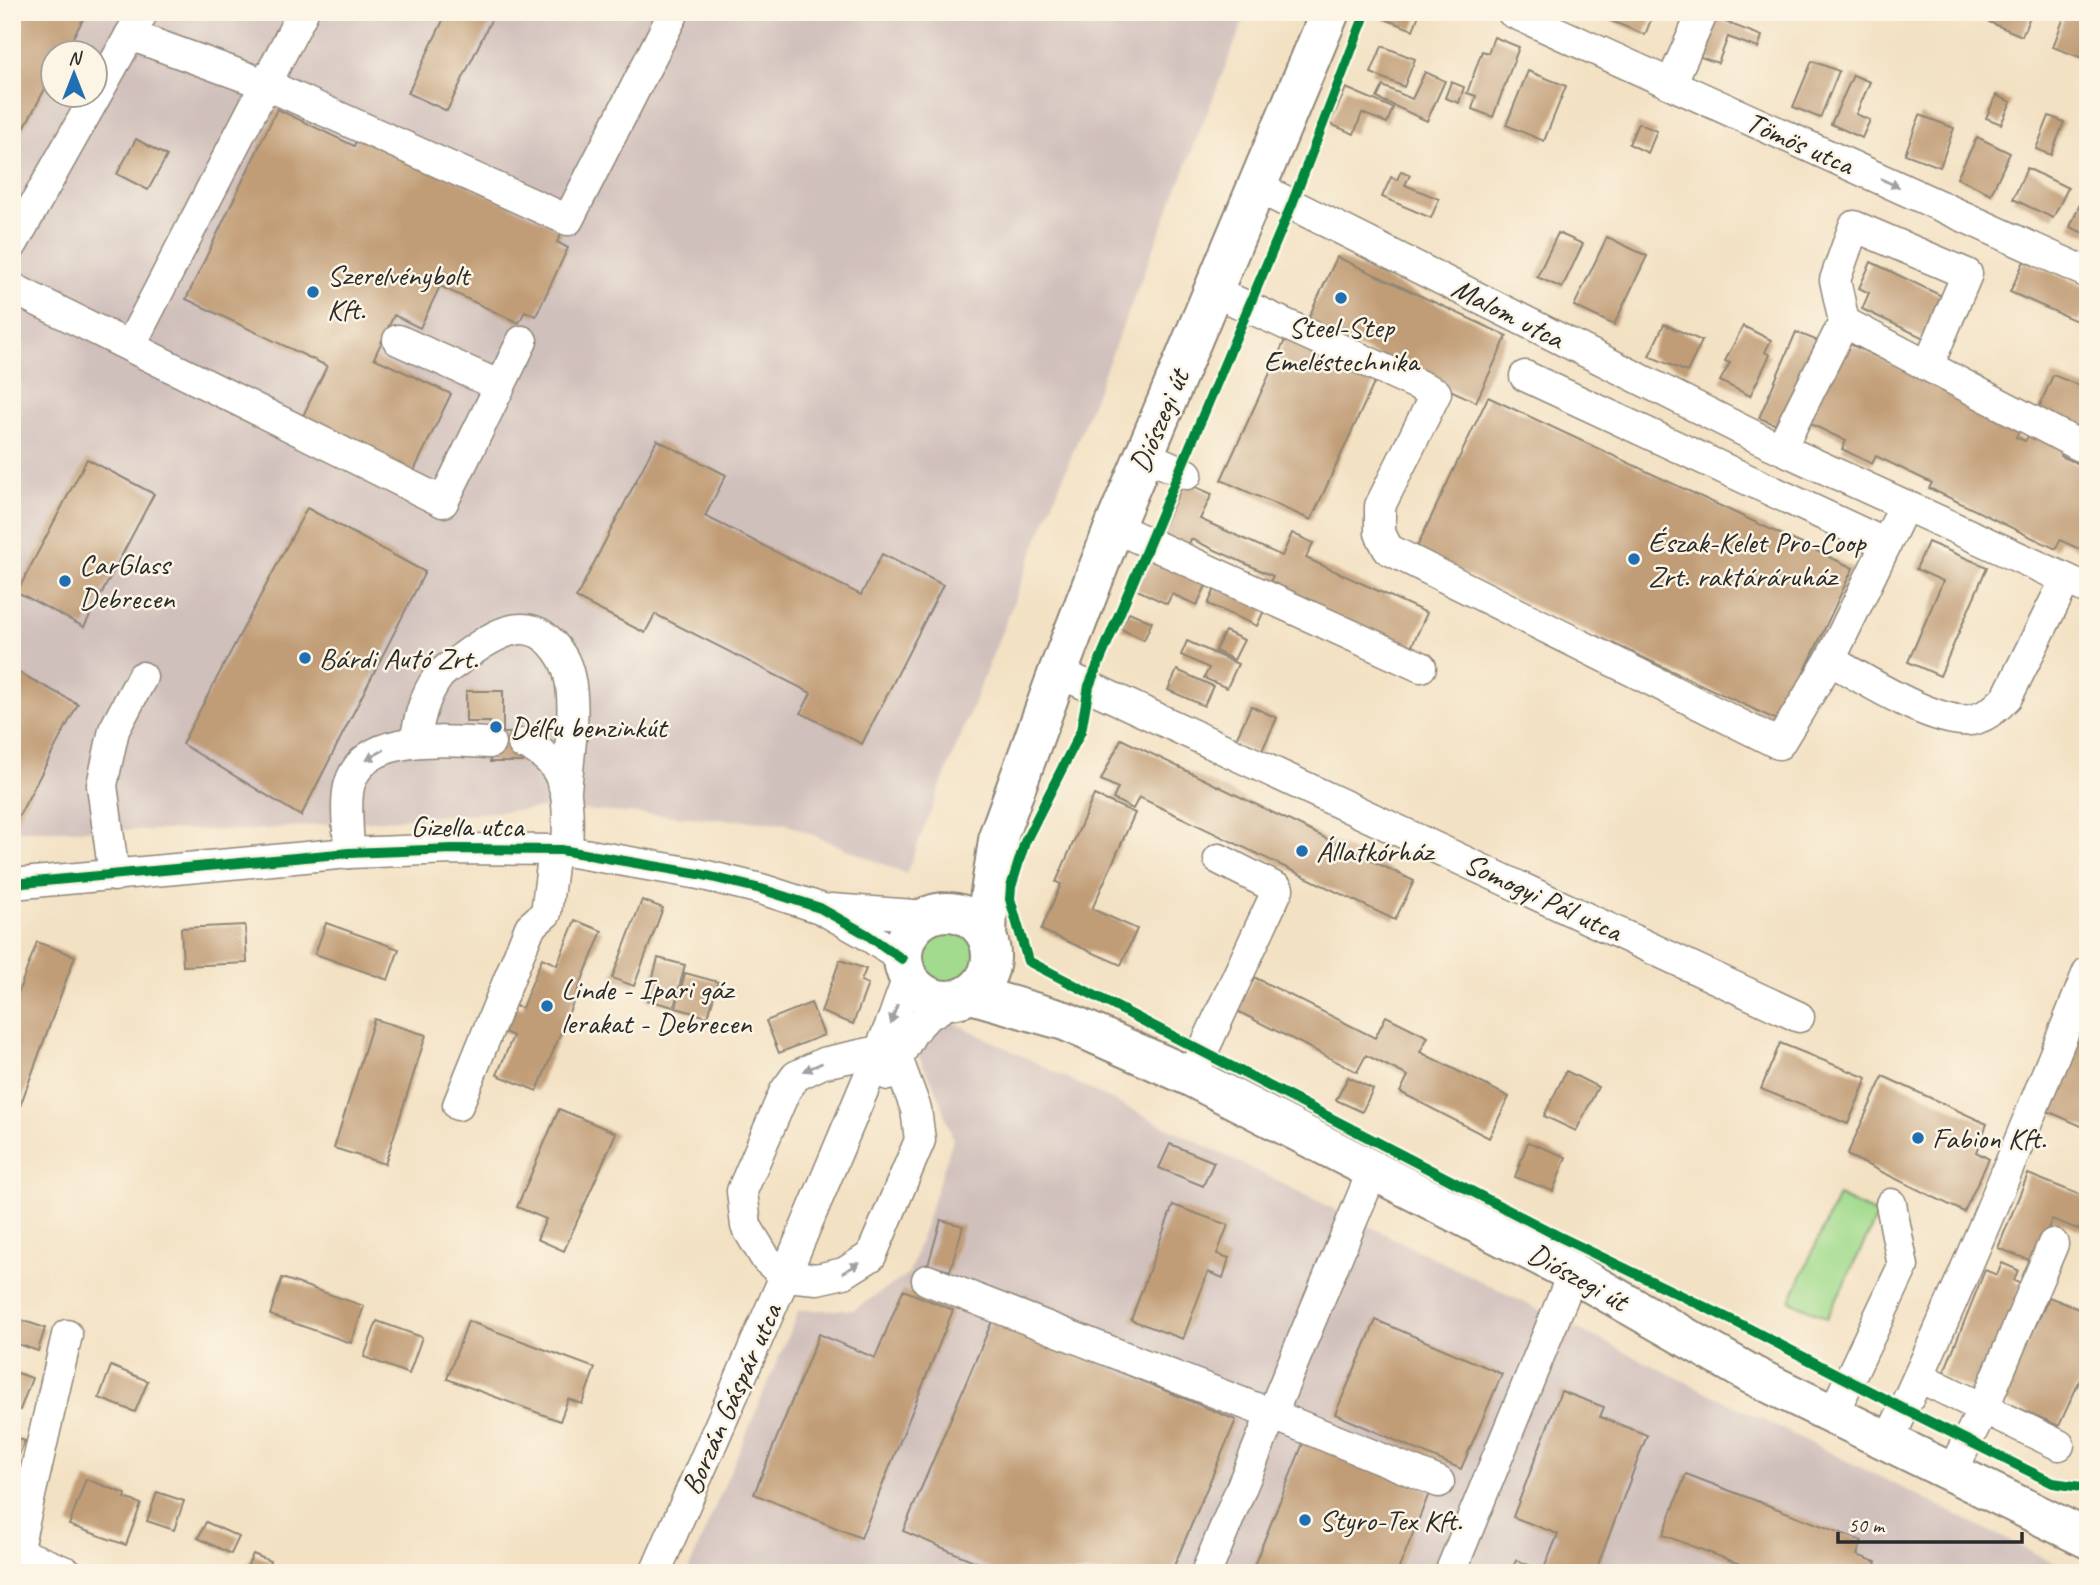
<svg xmlns="http://www.w3.org/2000/svg" width="2100" height="1585" font-family="Caveat,sans-serif">
	<rect width="100%" height="100%" fill="#fcf5e5"/>
	<filter id="ink" filterUnits="userSpaceOnUse"><feTurbulence type="fractalNoise" baseFrequency=".0143" numOctaves="2"/><feDisplacementMap in="SourceGraphic" scale="14" xChannelSelector="R" yChannelSelector="G"/><feConvolveMatrix kernelMatrix="1 2 1 2 8 2 1 2 1" color-interpolation-filters="sRGB"/></filter>
	<filter id="wash" filterUnits="userSpaceOnUse"><feTurbulence type="fractalNoise" baseFrequency=".00686" numOctaves="4" result="noise"/><feDisplacementMap in="SourceGraphic" scale="28" xChannelSelector="R" yChannelSelector="G"/><feGaussianBlur stdDeviation="1.57" result="paint"/><feColorMatrix in="noise" values="0 0 0 0 0 0 0 0 0 0 0 0 0 0 0 0 0 1.4 0 .05"/><feComposite in="paint" operator="in"/></filter>
	<g filter="url(#wash)">
		<rect width="100%" height="100%" fill="#f3e1c3"/>
		<!-- industrial -->
		<g fill="#d0c0bc" fill-rule="evenodd">
			<path d="M 12,12 L 1247,12 L 906,874 L 784,823 L 547,808 L 252,830 L 12,830 ZM 52,52 L 94,52 L 94,94 L 52,94 Z"/>
			<polygon points="945,1018 2075,1573 687,1573 799,1310 853,1310 909,1274 953,1139 936,1089 915,1050"/>
		</g>
		<!-- green -->
		<g fill="#a2db8e" stroke="#66835c" stroke-width="2">
			<circle cx="947" cy="956" r="29"/>
			<polygon points="1838,1196 1878,1215 1827,1318 1790,1301"/>
		</g>
		<g id="blocks">
			<!-- building -->
			<g fill="#c19d77">
				<polygon points="12,12 87,12 65,52 52,52 52,76 17,141 12,138"/>
				<polygon points="447,12 486,12 493,16 447,111 408,93"/>
				<polygon points="1375,12 1420,12 1413,30 1374,15"/>
				<polygon points="1612,12 1654,12 1645,35 1609,20"/>
				<polygon points="1993,12 2032,12 2022,36 1989,22"/>
				<polygon points="2066,12 2088,12 2088,43 2082,58 2053,47"/>
				<polygon points="1715,18 1762,36 1758,48 1728,37 1718,63 1700,57"/>
				<polygon points="1494,37 1519,47 1493,117 1472,109 1476,96 1467,93 1482,51 1488,53"/>
				<polygon points="1382,46 1415,59 1404,87 1371,73"/>
				<polygon points="1812,61 1839,71 1820,118 1793,107"/>
				<polygon points="1528,71 1566,86 1544,141 1506,125"/>
				<polygon points="1425,72 1445,81 1427,121 1377,98 1383,86 1412,99"/>
				<polygon points="1853,75 1870,82 1856,114 1870,120 1862,138 1831,124"/>
				<polygon points="1451,82 1464,87 1459,103 1445,98"/>
				<polygon points="1346,88 1393,108 1387,123 1362,113 1354,134 1330,124"/>
				<polygon points="1996,95 2011,102 2001,124 1986,118"/>
				<polygon points="277,109 354,146 359,135 563,231 557,242 568,248 536,316 525,311 519,323 440,286 420,328 394,315 374,358 451,394 411,477 299,424 327,366 186,299"/>
				<polygon points="1920,115 1954,128 1940,167 1905,154"/>
				<polygon points="2049,116 2064,122 2051,155 2036,149"/>
				<polygon points="1638,123 1657,131 1648,153 1629,144"/>
				<polygon points="1977,137 2010,153 1991,194 1957,178"/>
				<polygon points="136,139 167,156 148,190 117,174"/>
				<polygon points="2027,168 2068,188 2053,218 2013,199"/>
				<polygon points="1401,171 1410,175 1405,185 1439,199 1431,218 1382,197 1391,177 1397,180"/>
				<polygon points="2084,195 2088,197 2088,235 2070,227"/>
				<polygon points="1558,233 1583,244 1562,288 1537,277"/>
				<polygon points="1607,237 1647,256 1614,325 1574,306"/>
				<polygon points="1337,257 1507,336 1476,402 1306,323"/>
				<polygon points="2024,261 2088,288 2088,302 2079,322 2010,292"/>
				<polygon points="1871,262 1946,298 1926,339 1862,309 1869,293 1859,288"/>
				<polygon points="1664,324 1702,341 1687,372 1649,356"/>
				<polygon points="1743,326 1771,340 1765,352 1770,355 1750,396 1720,381 1730,363 1725,361"/>
				<polygon points="1796,332 1818,341 1782,427 1759,418"/>
				<polygon points="1286,338 1376,379 1311,520 1221,480"/>
				<polygon points="1846,342 2022,426 2016,437 2025,441 2032,430 2066,446 2061,456 2088,468 2088,553 2060,540 2056,549 1929,488 1932,483 1876,456 1872,464 1842,449 1846,441 1807,422"/>
				<polygon points="2053,375 2088,389 2088,431 2038,410"/>
				<polygon points="1488,397 1853,568 1781,722 1415,551"/>
				<polygon points="657,440 726,475 705,516 861,595 882,554 943,585 862,744 801,713 811,693 655,614 645,633 576,598"/>
				<polygon points="87,459 154,494 84,627 17,592"/>
				<polygon points="1184,482 1212,494 1200,519 1282,556 1292,533 1313,543 1306,558 1427,613 1410,650 1268,585 1273,576 1191,539 1185,553 1157,540"/>
				<polygon points="307,508 425,572 301,816 182,744"/>
				<polygon points="1928,542 1987,567 1940,676 1908,662 1943,581 1916,569"/>
				<polygon points="1153,551 1210,577 1197,605 1172,594 1167,604 1135,589"/>
				<polygon points="1218,582 1267,604 1257,626 1208,604"/>
				<polygon points="1129,612 1152,622 1144,640 1121,629"/>
				<polygon points="1225,631 1244,640 1234,660 1215,651"/>
				<polygon points="1187,641 1238,664 1227,688 1204,678 1209,668 1181,655"/>
				<polygon points="12,669 78,704 12,829"/>
				<polygon points="1177,670 1213,686 1204,706 1168,690"/>
				<polygon points="466,691 503,691 503,733 523,733 523,762 490,762 490,722 466,722"/>
				<polygon points="1251,706 1277,718 1260,755 1234,743"/>
				<polygon points="1121,739 1414,881 1395,920 1139,797 1133,809 1113,799 1118,788 1101,780"/>
				<polygon points="1094,795 1135,813 1092,909 1137,929 1121,965 1041,930 1061,884 1056,882"/>
				<polygon points="642,900 663,908 634,986 612,978"/>
				<polygon points="575,920 602,931 537,1091 497,1075 513,1036 502,1031 513,1005 522,1008 542,958 557,965"/>
				<polygon points="326,923 399,949 388,980 315,954"/>
				<polygon points="245,925 247,963 183,966 181,928"/>
				<polygon points="37,942 75,956 16,1117 12,1115 12,1009"/>
				<polygon points="658,958 685,965 674,1007 647,1000"/>
				<polygon points="840,960 866,969 861,981 868,984 853,1024 821,1012"/>
				<polygon points="685,973 718,982 708,1017 676,1008"/>
				<polygon points="1254,977 1375,1038 1386,1016 1428,1037 1420,1052 1509,1097 1489,1138 1400,1092 1408,1076 1366,1055 1357,1072 1237,1011"/>
				<polygon points="811,1003 824,1035 779,1053 766,1021"/>
				<polygon points="2088,1015 2088,1129 2045,1110"/>
				<polygon points="374,1019 426,1035 385,1164 334,1148"/>
				<polygon points="1780,1043 1867,1078 1848,1124 1761,1089"/>
				<polygon points="1566,1071 1598,1087 1576,1131 1544,1116"/>
				<polygon points="1883,1076 1987,1124 1976,1152 1989,1159 1964,1212 1847,1155"/>
				<polygon points="1348,1077 1373,1089 1362,1112 1336,1100"/>
				<polygon points="559,1109 616,1133 564,1251 537,1239 546,1219 517,1207"/>
				<polygon points="1528,1142 1566,1157 1553,1191 1515,1177"/>
				<polygon points="1170,1144 1214,1162 1203,1186 1159,1168"/>
				<polygon points="2028,1174 2088,1198 2088,1233 2052,1219 2034,1262 1998,1248"/>
				<polygon points="1173,1205 1228,1225 1217,1254 1229,1258 1223,1278 1208,1272 1183,1339 1131,1320"/>
				<polygon points="941,1220 963,1226 950,1271 928,1265"/>
				<polygon points="2002,1263 2018,1270 2014,1281 2022,1284 1978,1392 1942,1377 1985,1270 1997,1275"/>
				<polygon points="282,1278 364,1306 351,1343 270,1315"/>
				<polygon points="903,1290 953,1310 861,1538 754,1494 819,1334 875,1358"/>
				<polygon points="2049,1297 2088,1313 2088,1362 2059,1426 2001,1400"/>
				<polygon points="12,1317 45,1328 38,1351 12,1342"/>
				<polygon points="993,1319 1236,1420 1171,1573 1002,1573 903,1531"/>
				<polygon points="1376,1320 1502,1374 1461,1469 1335,1414"/>
				<polygon points="377,1321 422,1337 409,1374 364,1357"/>
				<polygon points="468,1321 595,1368 582,1404 568,1399 560,1421 447,1379"/>
				<polygon points="111,1366 148,1381 135,1412 99,1398"/>
				<polygon points="12,1371 32,1378 20,1410 12,1407"/>
				<polygon points="1561,1391 1604,1407 1600,1417 1647,1435 1595,1573 1511,1573 1516,1560 1543,1571 1558,1534 1513,1517"/>
				<polygon points="12,1436 25,1441 12,1470"/>
				<polygon points="1304,1441 1430,1491 1397,1573 1251,1573"/>
				<polygon points="1686,1474 1862,1541 1857,1555 1876,1562 1872,1573 1763,1573 1663,1535"/>
				<polygon points="86,1479 126,1494 125,1498 141,1504 126,1545 69,1525"/>
				<polygon points="157,1492 184,1501 174,1530 147,1521"/>
				<polygon points="206,1522 239,1537 231,1554 198,1538"/>
				<polygon points="253,1554 270,1561 265,1573 244,1573"/>
			</g>
		</g>
	</g>
	<g filter="url(#ink)">
		<use href="#blocks" fill-opacity="0" stroke="#8f8677" stroke-width="2"/>
		<g fill="none" stroke-linecap="round" stroke-linejoin="round">
			<defs>
				<g id="minor">
					<polyline points="1512,12 2088,273"/>
					<polyline points="130,35 265,84 568,220 674,12"/>
					<polyline points="1671,84 1703,12"/>
					<polyline points="1257,187 1758,438 2088,589"/>
					<polyline points="12,245 143,12"/>
					<polyline points="12,288 443,502 522,341"/>
					<polyline points="1213,291 1436,393 1380,506 1380,533 1388,549 1779,744 1830,660"/>
					<polyline points="1844,322 1835,280 1854,226 1967,274 1928,366"/>
					<polyline points="398,340 500,386"/>
					<polyline points="130,346 303,12"/>
					<polyline points="1525,376 1886,544"/>
					<polyline points="1781,448 1844,322 2088,450"/>
					<polyline points="1144,455 1187,474"/>
					<path d="M 1905,505 L 1830,660 C 1862,678 1941,729 1976,719 C 1989,715 1998,707 2007,697 L 2066,579"/>
					<polyline points="1114,527 1421,667"/>
					<polyline points="1058,672 1799,1017"/>
					<path d="M 415,742 C 419,719 424,696 438,677 C 444,669 456,663 463,657 C 497,632 533,609 562,657 C 581,689 569,753 566,790"/>
					<path d="M 523,744 C 531,745 536,749 542,754 C 573,776 568,818 567,851"/>
					<path d="M 349,853 C 349,833 344,801 350,783 C 366,731 448,742 490,743"/>
					<polyline points="114,876 102,785 114,730 142,677"/>
					<polyline points="12,884 349,853 453,849 561,850 699,874 761,889 820,908 866,934 902,959"/>
					<polyline points="831,909 928,916"/>
					<polyline points="879,1051 823,1063 796,1076 785,1091 742,1191 746,1226 766,1259 785,1276 817,1279 844,1273 871,1256 920,1140 916,1109 897,1058"/>
					<polyline points="888,1075 913,1031 926,1017 954,1000"/>
					<polyline points="1191,1077 1278,889 1219,859"/>
					<polyline points="458,1105 530,927 546,913 554,850"/>
					<polyline points="927,1280 1271,1414 1439,1482"/>
					<polyline points="1919,1377 2059,1445"/>
					<polyline points="1833,1414 1903,1266 1891,1204"/>
					<path d="M 1888,1442 C 1961,1288 2024,1130 2088,972"/>
					<polyline points="1952,1472 1984,1407 2053,1244"/>
					<polyline points="12,1550 68,1573"/>
					<polyline points="17,1552 67,1335"/>
					<polyline points="655,1573 785,1276 893,1019 908,977"/>
					<polyline points="1206,1573 1373,1170"/>
					<polyline points="1450,1573 1573,1273"/>
				</g>
				<g id="major">
					<circle cx="947" cy="956" r="44"/>
					<polyline points="987,936 988,906 999,834 1058,672 1114,527 1330,12"/>
					<polyline points="971,994 1065,1021 1191,1077 1573,1273 1752,1375 2088,1539"/>
				</g>
			</defs>
			<!-- minor casing -->
			<use href="#minor" stroke="#8f8677" stroke-width="33"/>
			<!-- major casing -->
			<use href="#major" stroke="#8f8677" stroke-width="42"/>
			<!-- minor -->
			<use href="#minor" stroke="#fff" stroke-width="30"/>
			<!-- major -->
			<use href="#major" stroke="#fff" stroke-width="38"/>
			<defs>
				<g id="cycleway">
					<polyline points="1366,12 1292,204 1089,686 1081,731 1025,842 1011,887 1010,899 1028,961 1558,1236 1742,1325 1904,1409 2053,1483 2088,1488"/>
					<polyline points="12,884 349,853 453,849 561,850 699,874 761,889 820,908 866,934 902,959"/>
				</g>
			</defs>
			<!-- cycleway casing -->
			<use href="#cycleway" stroke="#fcf5e5" stroke-width="15"/>
			<!-- cycleway -->
			<use href="#cycleway" stroke="#00873e" stroke-width="10"/>
		</g>
		<!-- one-way arrows -->
		<defs><path id="oneway-solid" d="M-6-.8H1V-3.2L6.5 0L1 3.2V.8H-6Z" transform="scale(1.75)"/></defs>
		<g fill="#a0a0a0">
			<use href="#oneway-solid" transform="translate(1890 183) rotate(24)"/>
			<use href="#oneway-solid" transform="translate(375 755) rotate(150)"/>
			<use href="#oneway-solid" transform="translate(894 1014) rotate(110)"/>
			<use href="#oneway-solid" transform="translate(813 1067) rotate(156)"/>
			<use href="#oneway-solid" transform="translate(851 1268) rotate(-30)"/>
		</g>
	</g>
	<!-- markers -->
	<g fill="#1f6fb2" stroke="#fcf5e5" stroke-width="2.5">
		<circle cx="313" cy="292" r="7"/>
		<circle cx="1341" cy="298" r="7"/>
		<circle cx="1634" cy="559" r="7"/>
		<circle cx="65" cy="581" r="7"/>
		<circle cx="305" cy="658" r="7"/>
		<circle cx="496" cy="727" r="7"/>
		<circle cx="1302" cy="851" r="7"/>
		<circle cx="547" cy="1006" r="7"/>
		<circle cx="1918" cy="1138" r="7"/>
		<circle cx="1305" cy="1520" r="7"/>
	</g>
	<g text-anchor="middle" dominant-baseline="central" stroke-width="5" stroke-linejoin="round" paint-order="stroke">
		<!-- street labels -->
		<g font-size="30" fill="#2b2b2b" stroke="#fcf5e5">
			<text transform="translate(1800 143) rotate(24)">Tömös utca</text>
			<text transform="translate(1508 313) rotate(27)">Malom utca</text>
			<text transform="translate(1159 421) rotate(-67)">Diószegi út</text>
			<text x="467" y="826">Gizella utca</text>
			<text transform="translate(1543 897) rotate(25)">Somogyi Pál utca</text>
			<text transform="translate(1578 1277) rotate(29)">Diószegi út</text>
			<text transform="translate(731 1399) rotate(-66)">Borzán Gáspár utca</text>
		</g>
		<!-- poi labels -->
		<g font-size="30" fill="#2b2b2b" stroke="#fcf5e5" text-anchor="start">
			<text x="327" y="275">Szerelvénybolt<tspan x="327" dy="34">Kft.</tspan></text>
			<text x="1341" y="327" text-anchor="middle">Steel-Step<tspan x="1341" dy="34">Emeléstechnika</tspan></text>
			<text x="1648" y="542">Észak-Kelet Pro-Coop<tspan x="1648" dy="34">Zrt. raktáráruház</tspan></text>
			<text x="79" y="564">CarGlass<tspan x="79" dy="34">Debrecen</tspan></text>
			<text x="319" y="658">Bárdi Autó Zrt.</text>
			<text x="510" y="727">Délfu benzinkút</text>
			<text x="1316" y="851">Állatkórház</text>
			<text x="561" y="989">Linde - Ipari gáz<tspan x="561" dy="34">lerakat - Debrecen</tspan></text>
			<text x="1932" y="1138">Fabion Kft.</text>
			<text x="1319" y="1520">Styro-Tex Kft.</text>
		</g>
	</g>
	<!-- margin -->
	<rect width="2100" height="1585" fill="none" stroke="#fcf5e5" stroke-width="42"/>
	<!-- north arrow -->
	<g transform="translate(74 74)"><circle r="33" fill="#fcf5e5" stroke="#a8a49b" stroke-width="2"/>
	<path d="M0-5L12 26L0 18L-12 26Z" fill="#1f6fb2"/>
	<text y="-10" font-size="19" font-weight="bold" text-anchor="middle" fill="#2b2b2b">N</text>
	</g>
	<!-- scale -->
	<path d="M1838 1532v10h184v-10" fill="none" stroke="#2b2b2b" stroke-width="3.5"/>
	<text x="1848" y="1532" font-size="21" fill="#2b2b2b" stroke="#fcf5e5" stroke-width="5" paint-order="stroke">50 m</text>
</svg>
